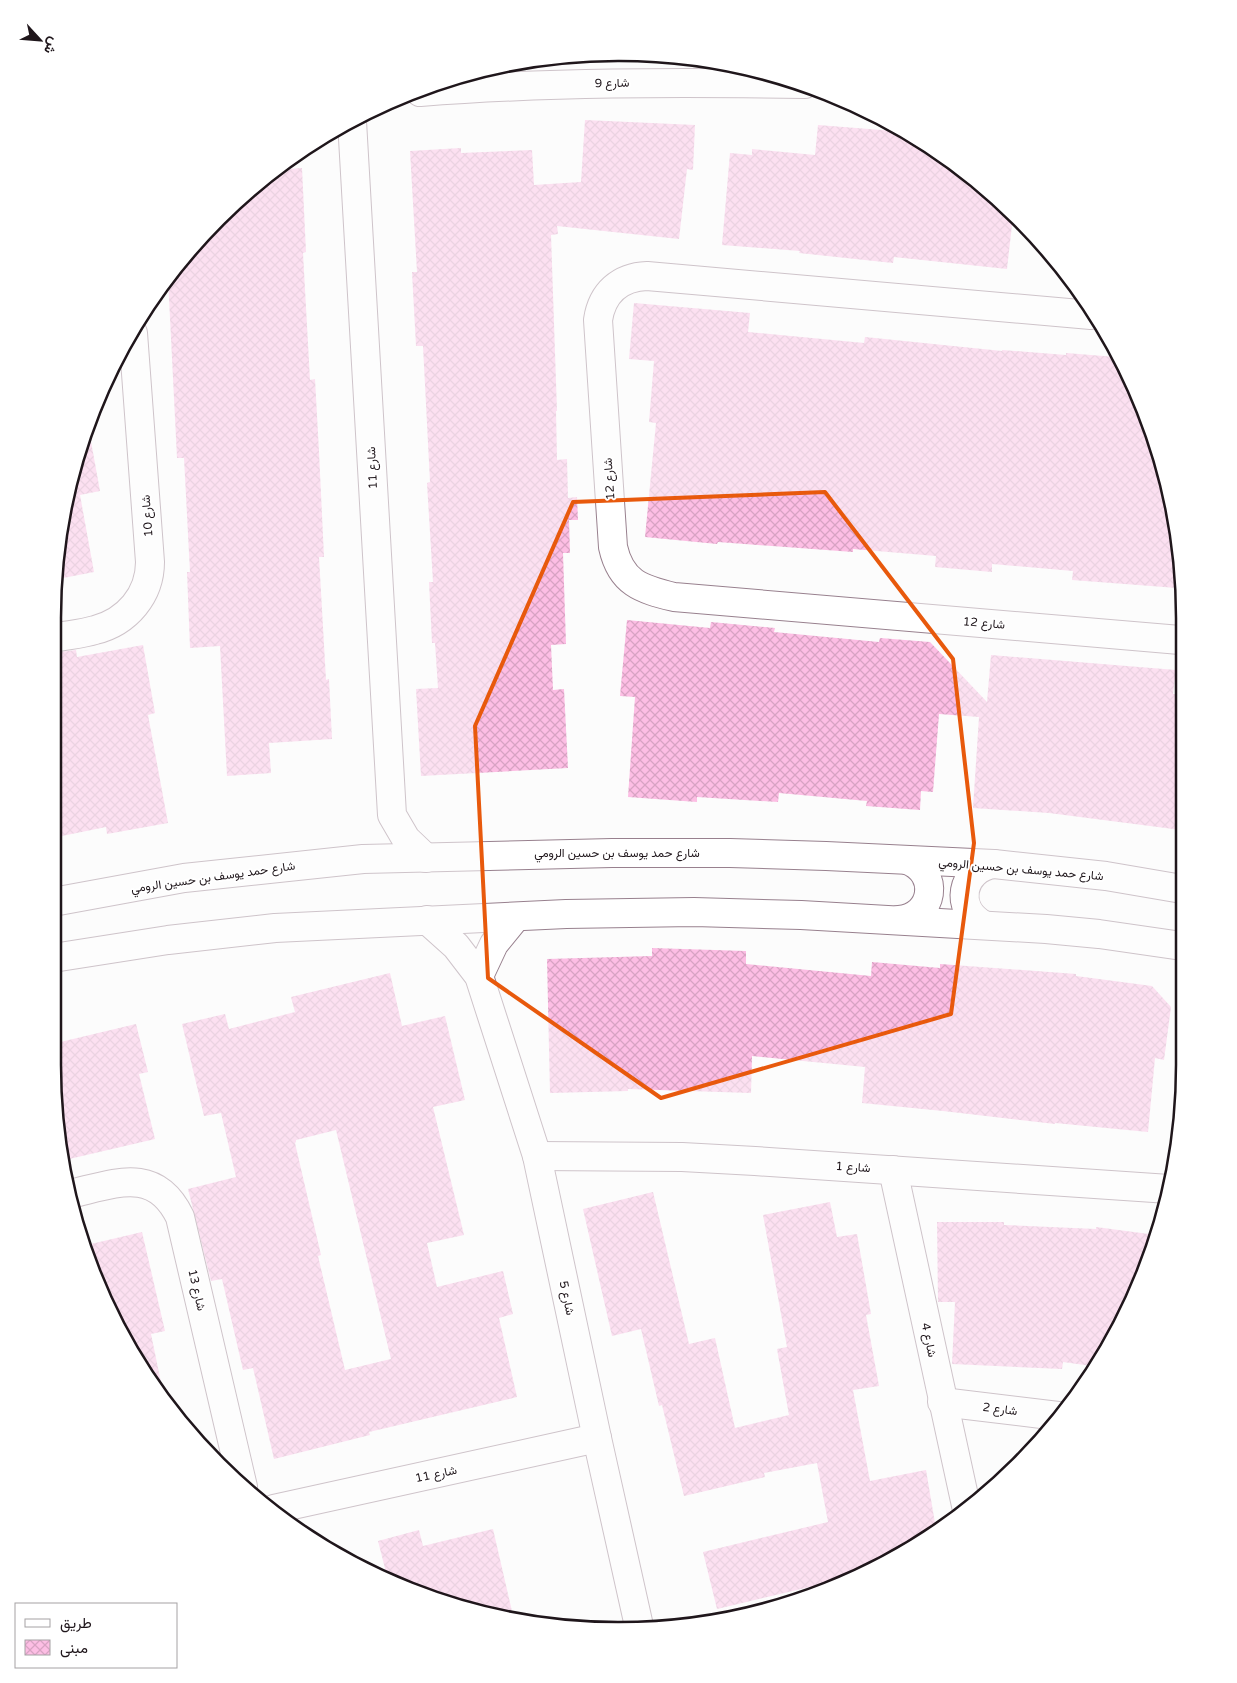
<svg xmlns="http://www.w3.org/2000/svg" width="1237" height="1683" font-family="'Varela Round',Vazirmatn,sans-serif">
	<defs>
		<pattern id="building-cross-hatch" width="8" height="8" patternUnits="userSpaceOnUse" patternTransform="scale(1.25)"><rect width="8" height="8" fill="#fdbee4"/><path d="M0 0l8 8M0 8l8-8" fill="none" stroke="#d8a3c3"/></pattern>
	</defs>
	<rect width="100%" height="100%" fill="#fcfcfc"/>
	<!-- building -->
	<g fill="url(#building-cross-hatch)" fill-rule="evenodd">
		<polygon points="585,120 695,125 693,170 687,169 679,239 557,226 558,234 551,235 557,411 556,411 557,460 567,459 568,498 577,497 578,520 569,520 570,553 563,553 566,644 551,645 553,690 564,689 568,768 421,776 416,689 438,688 435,643 432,643 429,582 433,582 427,483 430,482 423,346 416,346 412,272 417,272 410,151 461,148 461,153 532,150 534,185 581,182"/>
		<polygon points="818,125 907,132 991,193 1013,216 1007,269 894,257 893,263 799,253 800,251 722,245 730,153 752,155 752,149 815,155"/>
		<polygon points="302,168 306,252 303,253 310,380 315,379 319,452 324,557 319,557 326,680 329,679 332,739 269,743 271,773 227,776 220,646 190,648 187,572 190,572 184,458 177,458 168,278 193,245 274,170"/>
		<polygon points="634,303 750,313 748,332 864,343 865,337 1002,351 1002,350 1066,355 1066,353 1116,357 1141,402 1180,544 1180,570 1178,570 1177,588 1072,580 1073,571 992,564 992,572 935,567 936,556 853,549 853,552 718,542 717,544 645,537 656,423 649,422 654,361 629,359"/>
		<polygon points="88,425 100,491 80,495 94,572 58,579 72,472"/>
		<polygon points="627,620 710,628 711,622 775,628 774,632 879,642 880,638 930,642 987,702 991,655 1176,670 1173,694 1181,694 1181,830 1049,813 973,808 979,717 939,714 933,792 921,791 920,810 866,806 867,801 779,793 778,802 697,797 697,802 628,797 635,697 620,696"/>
		<polygon points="143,645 155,713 148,715 168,823 107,834 106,827 52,838 52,653 76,650 77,657"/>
		<polygon points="652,948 746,951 746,964 871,976 872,962 940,968 940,964 1076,974 1076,976 1152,986 1171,1007 1164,1060 1155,1058 1148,1132 1055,1123 1055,1124 943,1111 862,1103 865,1067 752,1056 751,1093 628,1089 628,1091 550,1093 547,959 652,956"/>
		<path d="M 390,973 L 402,1026 L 445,1016 L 465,1100 L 433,1107 L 464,1235 L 427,1243 L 437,1287 L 503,1271 L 513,1314 L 499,1318 L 517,1397 L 369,1432 L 370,1435 L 274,1459 L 253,1368 L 243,1370 L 222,1279 L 211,1281 L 188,1189 L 236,1177 L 221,1113 L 204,1116 L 182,1024 L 225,1014 L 229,1029 L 295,1012 L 291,997 ZM 336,1130 L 391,1359 L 345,1370 L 318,1256 L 321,1255 L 295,1143 L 296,1142 L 296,1140 Z"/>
		<polygon points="136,1024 148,1072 139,1074 155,1139 65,1160 52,1064 52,1044"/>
		<polygon points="653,1192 689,1344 715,1338 735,1428 789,1415 777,1349 787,1347 763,1215 830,1202 837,1237 857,1234 871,1314 866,1315 879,1386 853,1390 870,1481 926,1470 936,1529 840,1585 839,1580 717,1609 703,1552 828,1522 817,1463 764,1473 765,1477 684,1496 662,1405 659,1406 641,1329 612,1336 583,1209"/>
		<polygon points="937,1222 1004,1222 1004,1225 1096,1229 1096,1227 1156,1235 1126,1315 1092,1366 1063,1362 1062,1369 952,1364 955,1302 938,1302"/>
		<polygon points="142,1232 165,1331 151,1334 164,1397 148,1379 102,1293 91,1244"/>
		<polygon points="493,1529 514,1620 472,1611 388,1580 378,1541 419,1530 423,1546"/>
	</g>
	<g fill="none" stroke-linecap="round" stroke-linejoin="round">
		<defs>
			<g id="minor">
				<path d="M 420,92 C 548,82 676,82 805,84"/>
				<polyline points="352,121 392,815 406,839 426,858"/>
				<path d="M 1091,315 L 647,276 C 620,277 602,293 598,320 L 613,547 C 621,583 641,589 674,597 L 1180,640"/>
				<path d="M 53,638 C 67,635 82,634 95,630 C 127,622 150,595 150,562 L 133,333"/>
				<polyline points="53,902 184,878 363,859 612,853 730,853 826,856 994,864 1106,876 1182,889"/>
				<polyline points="427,920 456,946 479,976 537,1156 597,1438 639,1626"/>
				<path d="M 899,920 C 934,917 941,873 907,860"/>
				<path d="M 984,925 C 953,909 961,869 994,864"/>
				<polyline points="53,958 168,940 275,928 566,914 694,912 801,915 1046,929 1099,934 1182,946"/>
				<polyline points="479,976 494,944 516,917"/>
				<polyline points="537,1156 682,1157 755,1161 1169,1189"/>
				<polyline points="893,1170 967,1510"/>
				<path d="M 70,1194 C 114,1184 155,1165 180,1217 L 243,1487"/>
				<polyline points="942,1402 1058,1416"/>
				<polyline points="274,1509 597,1438"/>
			</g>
		</defs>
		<!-- minor casing -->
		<use href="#minor" stroke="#98808e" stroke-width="30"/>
		<!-- minor -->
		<use href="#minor" stroke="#fff" stroke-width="28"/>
	</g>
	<!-- marked area -->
	<path d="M0 0H1237V1683H0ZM 825,492 L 953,659 L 974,843 L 951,1014 L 661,1098 L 488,978 L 475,726 L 573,502 Z" fill="#fcfcfc" fill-opacity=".55" fill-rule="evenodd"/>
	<path fill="none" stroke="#e8590c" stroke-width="4" stroke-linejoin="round" d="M 825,492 L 953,659 L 974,843 L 951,1014 L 661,1098 L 488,978 L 475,726 L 573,502 Z"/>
	<g text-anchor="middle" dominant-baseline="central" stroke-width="4" stroke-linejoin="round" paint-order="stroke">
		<!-- street labels -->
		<g font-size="12" fill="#1f161b" stroke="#fff">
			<text transform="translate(612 83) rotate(-1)">شارع 9</text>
			<text transform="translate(372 468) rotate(-93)">شارع 11</text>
			<text transform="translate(609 479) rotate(-94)">شارع 12</text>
			<text transform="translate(147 516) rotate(-94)">شارع 10</text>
			<text transform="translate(984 623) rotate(5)">شارع 12</text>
			<text x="617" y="853">شارع حمد يوسف بن حسين الرومي</text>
			<text transform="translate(1021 869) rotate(5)">شارع حمد يوسف بن حسين الرومي</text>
			<text transform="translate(213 877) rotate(-8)">شارع حمد يوسف بن حسين الرومي</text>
			<text transform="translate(853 1167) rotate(4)">شارع 1</text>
			<text transform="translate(197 1290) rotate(77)">شارع 13</text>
			<text transform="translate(567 1298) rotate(78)">شارع 5</text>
			<text transform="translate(929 1340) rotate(78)">شارع 4</text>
			<text transform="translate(1000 1409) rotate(7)">شارع 2</text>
			<text transform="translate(436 1474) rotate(-12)">شارع 11</text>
		</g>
	</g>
	<!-- crop -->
	<path d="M0 0H1237V1683H0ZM618 61H619A557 557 0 0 1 1176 618V1065A557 557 0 0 1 619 1622H618A557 557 0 0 1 61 1065V618A557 557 0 0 1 618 61Z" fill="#fff" fill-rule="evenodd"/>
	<path fill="none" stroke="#1f161b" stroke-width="2.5" d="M618 61H619A557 557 0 0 1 1176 618V1065A557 557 0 0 1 619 1622H618A557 557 0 0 1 61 1065V618A557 557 0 0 1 618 61Z"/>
	<!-- legend -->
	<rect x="15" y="1603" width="162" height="65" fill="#ffffff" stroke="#a5a2a4"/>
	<rect x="25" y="1619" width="25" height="8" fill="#ffffff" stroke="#a5a2a4"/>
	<text x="60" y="1628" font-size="15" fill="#1f161b">طريق</text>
	<rect x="25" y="1640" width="25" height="15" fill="url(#building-cross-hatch)" stroke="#a5a2a4"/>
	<text x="60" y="1653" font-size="15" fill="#1f161b">مبنى</text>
	<!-- north arrow -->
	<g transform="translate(40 40) rotate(116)" stroke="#ffffff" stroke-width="4" paint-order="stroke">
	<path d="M0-4L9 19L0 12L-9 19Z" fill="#1f161b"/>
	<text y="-8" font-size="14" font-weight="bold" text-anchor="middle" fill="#1f161b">ش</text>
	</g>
</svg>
